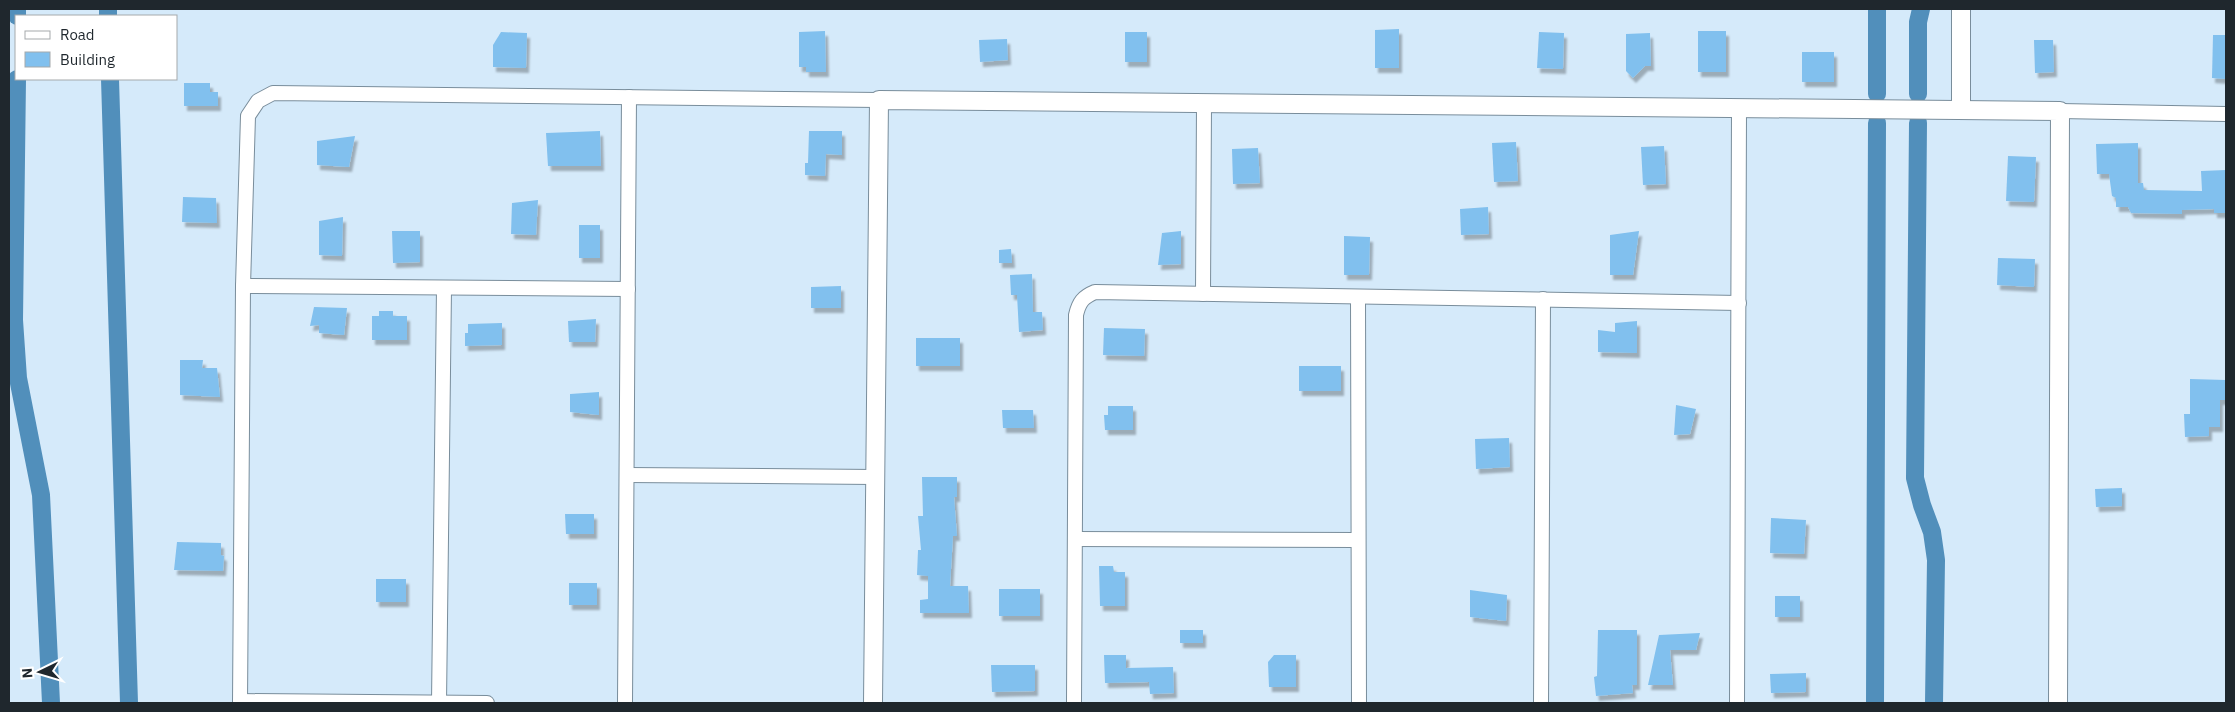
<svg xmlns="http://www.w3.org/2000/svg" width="2235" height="712" font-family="'IBM Plex Sans',sans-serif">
	<defs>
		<filter id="shadow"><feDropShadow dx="3" dy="5" stdDeviation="1" flood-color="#0004"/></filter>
	</defs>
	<rect width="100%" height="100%" fill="#d5eafa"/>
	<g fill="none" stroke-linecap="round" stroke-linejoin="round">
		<!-- canal -->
		<g stroke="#518fbb" stroke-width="18">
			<polyline points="17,9 17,16"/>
			<polyline points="108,9 108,16"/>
			<polyline points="17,79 14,320 18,378 41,495 51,703"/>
			<polyline points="110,79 129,703"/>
			<polyline points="1877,94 1877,9"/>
			<polyline points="1918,94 1918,22 1921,9"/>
			<polyline points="1918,123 1915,478 1922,505 1932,532 1936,560 1934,703"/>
			<polyline points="1875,703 1877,123"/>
		</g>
	</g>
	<!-- building -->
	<g fill="#81c0ee" filter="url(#shadow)">
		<polygon points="1399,29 1399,68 1375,68 1375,30"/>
		<polygon points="825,31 826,72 806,72 806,67 799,67 799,32"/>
		<rect x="1698" y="31" width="28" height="41"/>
		<polygon points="501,32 527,33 526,68 493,67 493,45"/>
		<rect x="1125" y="32" width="22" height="30"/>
		<polygon points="1539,32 1564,33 1563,69 1537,68"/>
		<polygon points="1650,33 1651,66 1645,66 1633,78 1626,71 1626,34"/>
		<polygon points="2213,35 2226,35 2226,79 2212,78"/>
		<polygon points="1007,39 1008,60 980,62 979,40"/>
		<polygon points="2034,40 2053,40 2054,72 2035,73"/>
		<rect x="1802" y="52" width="32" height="30"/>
		<polygon points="184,83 210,83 210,92 218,92 218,106 184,106"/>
		<polygon points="600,131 601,166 548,166 546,133"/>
		<polygon points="809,131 842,131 842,155 826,154 825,176 805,175 805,163 808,163"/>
		<polygon points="355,136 349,167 317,165 317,141"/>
		<polygon points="1516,142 1518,181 1494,182 1492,143"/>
		<polygon points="2138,143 2138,183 2143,183 2144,190 2202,191 2201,171 2226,170 2226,213 2214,213 2214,209 2182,210 2182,214 2131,213 2128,207 2116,207 2116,198 2112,196 2109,174 2097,174 2096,144"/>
		<polygon points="1664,146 1666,184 1643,185 1641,147"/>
		<polygon points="1258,148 1260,183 1233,184 1232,149"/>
		<polygon points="2008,156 2036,157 2034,202 2006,201"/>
		<polygon points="183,197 216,198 217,223 182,222"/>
		<polygon points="538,200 536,235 511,234 512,203"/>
		<polygon points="1488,207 1489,234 1461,235 1460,209"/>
		<polygon points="343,217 342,256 319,255 319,221"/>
		<rect x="579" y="225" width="21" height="33"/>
		<polygon points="392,231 420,231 420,262 393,263"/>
		<polygon points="1181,231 1181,264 1158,265 1162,233"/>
		<polygon points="1639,231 1633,275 1610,275 1610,235"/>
		<polygon points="1344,236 1370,237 1369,275 1344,275"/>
		<polygon points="1011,249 1012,263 999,263 999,250"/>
		<polygon points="1998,258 2035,259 2034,287 1997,285"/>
		<polygon points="1032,274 1033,312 1042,312 1043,330 1019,332 1017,295 1011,295 1010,275"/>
		<polygon points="841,286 841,308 811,308 811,287"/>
		<polygon points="314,307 347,308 344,335 319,333 319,325 310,326"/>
		<polygon points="379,311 393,311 393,316 407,316 407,340 372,340 372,316 379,316"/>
		<polygon points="596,319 595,342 569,342 568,321"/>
		<polygon points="1637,321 1637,353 1598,352 1598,330 1615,332 1615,323"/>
		<polygon points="502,323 502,345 465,346 465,333 468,333 468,324"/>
		<polygon points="1104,328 1145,329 1144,356 1103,355"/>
		<rect x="916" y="338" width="44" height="28"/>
		<polygon points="180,360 203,360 202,368 217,368 220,397 180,395"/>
		<rect x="1299" y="366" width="42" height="25"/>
		<polygon points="2190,379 2226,380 2226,400 2220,400 2220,427 2209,427 2209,436 2185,437 2184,414 2190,414"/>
		<polygon points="599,392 599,415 570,412 570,394"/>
		<polygon points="1676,405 1696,409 1690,434 1674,435"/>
		<polygon points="1108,406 1133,406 1133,430 1105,430 1104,415 1108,415"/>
		<polygon points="1002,410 1033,410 1034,428 1003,428"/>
		<polygon points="1509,438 1510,467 1476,469 1475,439"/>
		<polygon points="922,477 957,477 957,497 954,497 957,536 953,536 950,586 968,586 969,613 920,613 920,600 928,599 928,576 917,575 918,550 921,550 918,516 923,516"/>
		<polygon points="2122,488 2122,506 2096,507 2095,489"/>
		<polygon points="565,514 594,514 594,534 566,534"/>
		<polygon points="1771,518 1806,520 1804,554 1770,553"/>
		<polygon points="177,542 221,543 221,555 224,556 223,571 174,570"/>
		<polygon points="1099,566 1113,566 1114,572 1125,572 1125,606 1100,606"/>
		<rect x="376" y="579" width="30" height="23"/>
		<rect x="569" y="583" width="28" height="22"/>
		<rect x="999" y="589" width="41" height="27"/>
		<polygon points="1470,590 1507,595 1506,621 1470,617"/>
		<rect x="1775" y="596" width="25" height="21"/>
		<rect x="1180" y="630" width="23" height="13"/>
		<polygon points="1598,630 1637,630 1637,685 1632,685 1633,693 1596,696 1594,677 1597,676"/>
		<polygon points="1700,633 1696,650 1670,650 1673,685 1648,685 1659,635"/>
		<polygon points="1104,655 1126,655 1126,668 1173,667 1174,693 1150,694 1149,682 1105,683"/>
		<polygon points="1274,655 1296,655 1296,687 1269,687 1268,662"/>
		<polygon points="991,665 1035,665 1035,691 992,692"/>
		<polygon points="1806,673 1806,692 1771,693 1770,674"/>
	</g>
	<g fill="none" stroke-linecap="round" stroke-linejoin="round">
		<defs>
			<g id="minor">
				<polyline points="2060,111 2226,114"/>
				<polyline points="243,286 628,289"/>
				<polyline points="1203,294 1204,104"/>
				<polyline points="1358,297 1359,703"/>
				<polyline points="627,475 875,477"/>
				<polyline points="1075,539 1358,540"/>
				<polyline points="240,701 487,703"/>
				<polyline points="240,703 243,286 248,116 258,101 273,93 879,100"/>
				<polyline points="439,703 444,288"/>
				<polyline points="625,703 629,97"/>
				<path d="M 1074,703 L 1076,315 C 1079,302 1083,297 1095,292 L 1739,303"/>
				<polyline points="1541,703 1543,299"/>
				<polyline points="1737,703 1739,109"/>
			</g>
			<g id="tertiary">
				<polyline points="1961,9 1961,108"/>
				<polyline points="873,703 879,100 2060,111 2058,703"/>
			</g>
		</defs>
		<!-- minor casing -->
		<use href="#minor" stroke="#798d9b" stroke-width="16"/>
		<!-- tertiary casing -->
		<use href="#tertiary" stroke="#798d9b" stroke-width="20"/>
		<!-- minor -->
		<use href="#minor" stroke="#fff" stroke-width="14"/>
		<!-- tertiary -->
		<use href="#tertiary" stroke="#fff" stroke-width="18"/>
	</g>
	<!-- border -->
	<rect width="2235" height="712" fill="none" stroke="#1f272d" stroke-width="20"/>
	<!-- legend -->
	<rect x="15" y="15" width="162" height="65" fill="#ffffff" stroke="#a5a9ab"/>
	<rect x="25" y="31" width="25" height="8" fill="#ffffff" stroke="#a5a9ab"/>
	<text x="60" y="40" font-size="15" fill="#1f272d">Road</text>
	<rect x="25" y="52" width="25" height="15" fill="#81c0ee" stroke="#a5a9ab"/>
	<text x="60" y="65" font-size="15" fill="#1f272d">Building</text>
	<!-- north arrow -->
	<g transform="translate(40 672) rotate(265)" stroke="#ffffff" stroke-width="4" paint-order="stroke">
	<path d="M0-4L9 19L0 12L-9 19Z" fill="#1f272d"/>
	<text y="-8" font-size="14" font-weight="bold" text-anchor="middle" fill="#1f272d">N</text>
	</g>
</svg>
